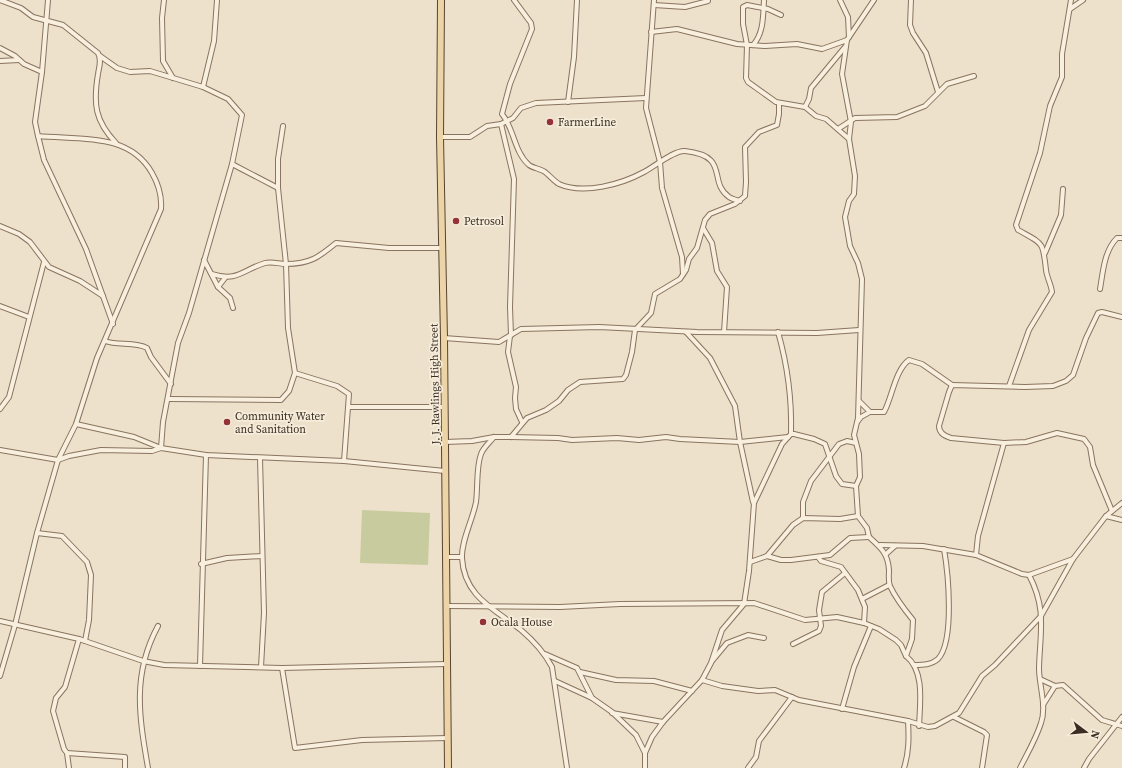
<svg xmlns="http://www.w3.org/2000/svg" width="1122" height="768" font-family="'Source Serif 4',serif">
	<rect width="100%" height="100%" fill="#ede1cb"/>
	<!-- green -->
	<polygon fill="#c8cb9e" points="362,510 430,513 428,565 360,563"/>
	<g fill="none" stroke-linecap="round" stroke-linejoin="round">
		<defs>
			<g id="street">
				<path d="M 0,0 L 21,8 L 33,17 L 63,25 L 98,53 C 102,60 99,67 98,74 C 93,104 95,121 116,143"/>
				<polyline points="164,0 162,18 163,61 173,78"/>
				<path d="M 514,0 L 531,23 L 532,29 L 510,84 L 502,114 C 514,128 514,152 529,165 C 533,168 541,169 545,172 C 550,176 554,181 559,184 C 584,195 622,184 644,172 C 654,167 674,150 685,151 C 731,156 707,181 729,197 C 732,199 736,200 740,201"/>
				<polyline points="654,0 646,108 660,162 662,188 682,257 683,274"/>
				<polyline points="840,0 848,17 849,37"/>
				<path d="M 874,0 L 847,40 L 842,74 L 851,122 L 849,139 L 855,176 L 854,194 L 849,201 L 845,217 L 850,246 L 858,263 L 862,279 L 858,418 L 854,435 L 859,454 L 860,477 L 856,486 L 858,516 L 867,528 L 869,537 C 880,547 888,553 889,570 C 889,575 888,581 890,586 C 896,599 904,609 913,620 L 912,639 L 906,656 C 925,671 920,703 919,726"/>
				<polyline points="911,0 910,25 913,33 926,53 938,92"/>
				<polyline points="654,5 685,7 708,1"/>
				<polyline points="1070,9 1083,0"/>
				<polyline points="781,15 768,9 747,5 743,7 743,24 747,45 746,78 748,82 776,102 805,107 816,116 826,119 849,139"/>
				<polyline points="651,32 677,29 737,44 765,46 797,44 822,49 847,40"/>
				<path d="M 753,45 C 764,33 763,15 764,0"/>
				<polyline points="0,48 15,56 24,64 42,72"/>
				<polyline points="0,61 19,60"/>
				<polyline points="203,87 214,41 217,0"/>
				<polyline points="568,102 574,57 577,0"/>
				<polyline points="805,107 809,99 811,88 845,47"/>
				<polyline points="501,124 514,179 510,307 511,335"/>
				<polyline points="838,129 855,118 897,117 925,106 947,84 974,76"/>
				<polyline points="38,136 44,160 86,249 113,324"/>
				<polyline points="440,137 470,137 487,126 501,124 513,118 521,108 536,103 646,98"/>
				<polyline points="232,164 278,188"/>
				<polyline points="0,226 19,234 30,242 49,267 80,281 103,296"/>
				<polyline points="703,228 712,243 717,271 727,287 724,332"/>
				<polyline points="1045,253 1061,215 1063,189"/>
				<polyline points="204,260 218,287 230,298 233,308"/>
				<path d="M 212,274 C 238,282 242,270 265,263 C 272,261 279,264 286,264 C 310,264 319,257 336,243 L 389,248 L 441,248"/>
				<polyline points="218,287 225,278"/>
				<path d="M 1100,289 C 1103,272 1104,251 1117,238 L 1122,238"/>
				<polyline points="0,306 29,317"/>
				<polyline points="686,332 710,358 735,406 740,442 753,502"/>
				<path d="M 778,332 C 788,367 792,398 791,434"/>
				<polyline points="510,336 508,352 516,387 515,398 516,409 522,422"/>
				<polyline points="444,338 499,342 521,329 599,327 697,332 817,333 859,330"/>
				<path d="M 105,341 C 118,346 135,341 147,348 L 151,357 L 171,384"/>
				<polyline points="295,373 337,386 349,394 344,461"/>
				<path d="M 1009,386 L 1029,330 L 1052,292 C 1051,284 1047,278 1046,270 C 1043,241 1043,244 1018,230 L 1016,225 L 1040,153 L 1050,106 L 1062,77 L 1062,54 L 1071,0"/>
				<polyline points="169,399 281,400 289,391 295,373 288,328 286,264 278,188 278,159 283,126"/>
				<path d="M 859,401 L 870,412 L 884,412 C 892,398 895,370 909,360 L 922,364 L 952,385"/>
				<polyline points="349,407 445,407"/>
				<polyline points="0,409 9,397 44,262"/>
				<polyline points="858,421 861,417 870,412"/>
				<polyline points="76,424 134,437 161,448 163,422 178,343 189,313 232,164 242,115 228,99 203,87 150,71 130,72 117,68 100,56"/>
				<path d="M 494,437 C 490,442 483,448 481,454 C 476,467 478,488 476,502 C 473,519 461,541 462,558 C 464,597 495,609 521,630 C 534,641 544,652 552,667 L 567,768"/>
				<polyline points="511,437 527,418 546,410 559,401 568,390 580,382 623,379 626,375 632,352 635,330 651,313 655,294 680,279 686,270 689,259 697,248 705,220 710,214 735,204 745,196 746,182 745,147 759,132 777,125 779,114 779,103"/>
				<polyline points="445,442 472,441 494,437 511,437 558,438 572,440 617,438 639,440 666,437 680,439 740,442 788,437"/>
				<polyline points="0,450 58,460 69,456 101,450 152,451 161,448 206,455 344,461 445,471"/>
				<polyline points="260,458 264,613 261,667"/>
				<path d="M 1112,511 L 1093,465 L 1090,447 L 1084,439 L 1057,433 L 1026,442 L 1004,443 L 951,438 C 944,436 939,433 939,426 L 949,392 L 952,385 L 1025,387 L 1053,386 L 1066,381 L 1073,375 L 1086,338 L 1098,313 L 1102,312 L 1122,317"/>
				<polyline points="1106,516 1122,520"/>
				<polyline points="803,518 803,502 811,481 839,444 847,441 856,443"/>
				<polyline points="37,533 62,536 87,562 91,575 89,620 85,641"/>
				<polyline points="880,545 923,546 976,555 1022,574 1029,575 1073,559"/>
				<polyline points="886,554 895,546"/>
				<polyline points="976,555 978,536 1004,443"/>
				<polyline points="767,556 781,560 791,560 830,555 850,538 869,537"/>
				<polyline points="446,557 462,557"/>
				<polyline points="818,557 821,561 841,567 858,590 865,607 864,623"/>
				<polyline points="750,562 767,556 793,525 803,518 840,519 858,516"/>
				<polyline points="201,564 227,558 262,556"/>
				<polyline points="862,599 889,585"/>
				<polyline points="447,606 560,607 620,604 754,603 805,620 837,617 864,623 879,629 896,640 901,645 906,656"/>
				<polyline points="0,621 79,639 143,661 164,665 282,668 447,664"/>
				<polyline points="793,644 819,631 821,626 819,610 822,592 845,573"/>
				<polyline points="545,654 577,668 592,698 612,712 636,735 645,753 645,768"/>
				<polyline points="712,661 727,643 748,635 764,638"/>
				<path d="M 914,665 C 923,665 931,665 938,659 C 955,641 948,572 944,549"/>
				<polyline points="200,666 206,455"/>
				<polyline points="282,668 295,748 362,740 448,738"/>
				<polyline points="580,672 616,680 654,681 692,691"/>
				<path d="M 0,676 L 15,625 L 37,533 L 58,460 L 76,424 L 97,358 L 161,209 C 162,195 159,185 152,173 C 129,132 79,140 38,136 L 35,122 L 42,72 L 48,0"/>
				<polyline points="1040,679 1055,686"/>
				<polyline points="702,680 722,686 758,691 775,690 799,700 908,721 928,727 935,726 959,713 982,676 995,665 1041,616 1073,559 1106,516 1122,503"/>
				<polyline points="555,681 592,698"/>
				<polyline points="1043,705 1055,686 1063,685 1102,720 1122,726"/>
				<polyline points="842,709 854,667 871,626"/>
				<polyline points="612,713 663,722"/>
				<polyline points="954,717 984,732 987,735 982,768"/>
				<polyline points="67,753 125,757 125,768"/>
				<polyline points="645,753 652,737 663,722 702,680 711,663 722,630 744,604 749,571 754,503 782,444 791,434 794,434 814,439 825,444 836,476 842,484 856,486"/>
				<polyline points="69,768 67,753 64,749 53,711 56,698 65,687 79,639"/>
				<path d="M 148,768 C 139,716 132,674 158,626"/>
				<polyline points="748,768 756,757 759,741 792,697"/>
				<path d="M 904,768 C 909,752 909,738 908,721"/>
				<path d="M 1020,768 C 1027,754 1036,739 1041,723 C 1047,706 1039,686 1039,668 C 1040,632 1047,609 1029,575"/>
				<polyline points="1084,768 1089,759 1122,717"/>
			</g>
			<polyline id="primary" points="441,0 440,137 444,338 448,768"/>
		</defs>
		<!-- street casing -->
		<use href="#street" stroke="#89745f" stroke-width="6"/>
		<!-- primary casing -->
		<use href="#primary" stroke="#584333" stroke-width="8"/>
		<!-- street -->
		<use href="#street" stroke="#f8efde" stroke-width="4"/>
		<!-- primary -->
		<use href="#primary" stroke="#edd4a6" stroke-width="6"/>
	</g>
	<!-- markers -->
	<g fill="#953237" stroke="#f5ecda" stroke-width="1.5">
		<circle cx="550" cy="122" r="4"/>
		<circle cx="456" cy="221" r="4"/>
		<circle cx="227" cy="422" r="4"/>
		<circle cx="483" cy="622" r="4"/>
	</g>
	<g text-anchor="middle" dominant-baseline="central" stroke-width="3.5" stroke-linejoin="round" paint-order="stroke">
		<!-- poi labels -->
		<g font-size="11" fill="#3b2d22" stroke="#f5ecda" text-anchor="start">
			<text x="558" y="122">FarmerLine</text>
			<text x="464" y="221">Petrosol</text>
			<text x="235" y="416">Community Water<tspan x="235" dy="13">and Sanitation</tspan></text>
			<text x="491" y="622">Ocala House</text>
		</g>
		<!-- street labels -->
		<g font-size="11" fill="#3b2d22" stroke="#f5ecda">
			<text transform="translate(435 384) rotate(-91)">J. J. Rawlings High Street</text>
		</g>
	</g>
	<!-- north arrow -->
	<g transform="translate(1086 732) rotate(106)" stroke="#f5ecda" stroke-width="3" paint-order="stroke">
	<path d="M0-3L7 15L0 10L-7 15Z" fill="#3b2d22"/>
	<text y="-6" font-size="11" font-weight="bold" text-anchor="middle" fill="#3b2d22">N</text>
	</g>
</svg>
